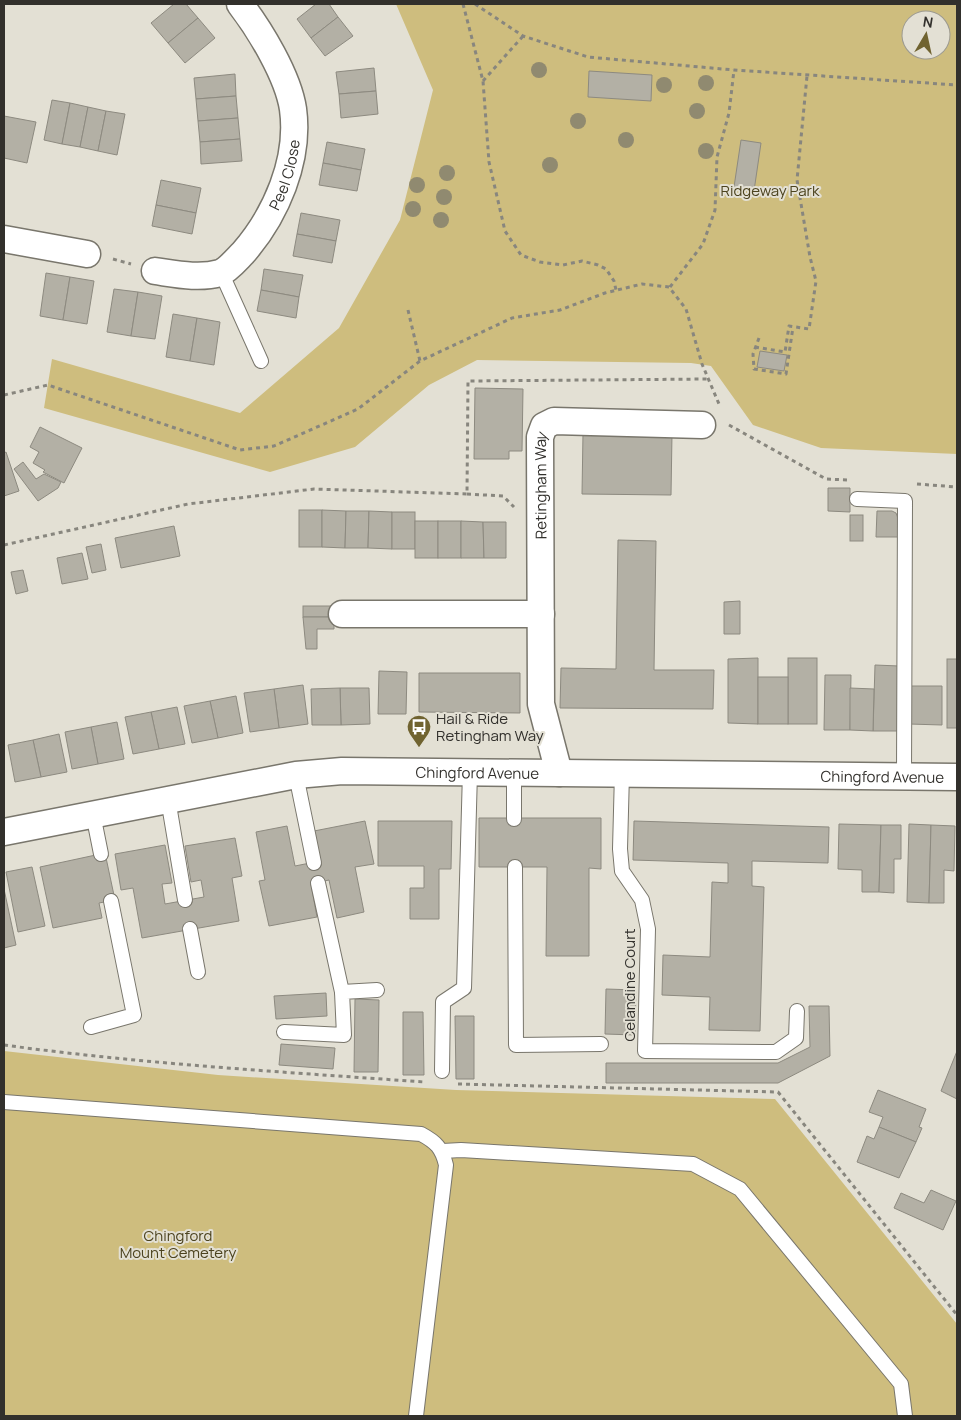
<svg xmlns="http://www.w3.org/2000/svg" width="961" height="1420" font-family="Manrope,sans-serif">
	<rect width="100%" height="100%" fill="#e3e0d4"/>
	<!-- green -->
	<g fill="#cebd7e" fill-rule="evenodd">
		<path d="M 396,4 L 957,4 L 957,454 L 821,448 L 753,425 L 711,366 L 691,363 L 477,360 L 429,385 L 355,447 L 270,472 L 44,408 L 52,359 L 240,413 L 339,328 L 400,220 L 433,90 ZM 911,20 L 941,20 L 941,50 L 911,50 Z"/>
		<polygon points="4,1051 218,1075 456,1090 775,1099 957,1324 957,1416 4,1416"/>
	</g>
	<!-- building -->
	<g fill="#b3b0a5" stroke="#8d8a80">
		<polygon points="174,4 186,4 198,18 168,43 151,23"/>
		<polygon points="316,4 329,4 338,17 311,38 297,19"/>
		<polygon points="338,17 353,36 325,56 311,38"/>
		<polygon points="198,18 215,38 185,63 168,43"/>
		<polygon points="374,68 376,91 339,94 336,72"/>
		<polygon points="589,71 652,75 651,101 588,97"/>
		<polygon points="235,74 236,96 196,99 194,78"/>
		<polygon points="376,91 378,114 341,118 339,94"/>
		<polygon points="236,96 238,118 198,121 196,99"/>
		<polygon points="52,100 70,103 62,144 44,140"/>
		<polygon points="70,103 88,107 80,147 62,144"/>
		<polygon points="88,107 106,111 98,151 80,147"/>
		<polygon points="106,111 125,114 117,155 98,151"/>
		<polygon points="4,116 36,122 27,163 4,158"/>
		<polygon points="238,118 240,139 200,142 198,121"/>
		<polygon points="240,139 242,161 201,164 200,142"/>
		<polygon points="741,140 761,143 754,191 734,187"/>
		<polygon points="327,142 365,149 361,170 323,163"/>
		<polygon points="323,163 361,170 357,191 319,185"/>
		<polygon points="161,180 201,188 196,213 156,205"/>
		<polygon points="156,205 196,213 192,234 152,226"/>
		<polygon points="301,213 340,220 336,241 297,234"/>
		<polygon points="297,234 336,241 332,263 293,256"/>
		<polygon points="264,269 303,275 299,297 261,290"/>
		<polygon points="46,273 70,277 63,320 40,316"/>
		<polygon points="70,277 94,281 87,324 63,320"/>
		<polygon points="114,289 138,292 131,336 107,332"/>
		<polygon points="261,290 299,297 296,318 257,311"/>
		<polygon points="138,292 162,296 155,339 131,336"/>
		<polygon points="173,314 197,318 190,361 166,357"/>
		<polygon points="197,318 220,322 214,365 190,361"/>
		<polygon points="760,351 787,355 784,371 757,367"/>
		<polygon points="475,388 523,389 522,451 509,451 509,459 474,459"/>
		<polygon points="40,427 82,448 64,483 43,472 45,470 33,463 39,452 30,447"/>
		<polygon points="583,433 672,434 671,495 582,494"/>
		<polygon points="6,452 19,491 4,496 4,453"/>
		<polygon points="23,462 36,479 44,474 61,482 58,488 38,501 14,469"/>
		<polygon points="828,488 850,488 850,512 828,511"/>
		<rect x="299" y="510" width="23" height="37"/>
		<polygon points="322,510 346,511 345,548 322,547"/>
		<polygon points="346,511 369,511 368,548 345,548"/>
		<polygon points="369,511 392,512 392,549 368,548"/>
		<polygon points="877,511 892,511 896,513 899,521 899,537 876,537"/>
		<rect x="392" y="512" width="23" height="37"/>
		<rect x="850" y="515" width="13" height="26"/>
		<rect x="415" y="521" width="23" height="37"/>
		<rect x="438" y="521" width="23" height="37"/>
		<polygon points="461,521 483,522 484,558 461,558"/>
		<polygon points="483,522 506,522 506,558 484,558"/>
		<polygon points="174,526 180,556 121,568 115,538"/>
		<polygon points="618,540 656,541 654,670 714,670 713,709 560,708 561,668 616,669"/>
		<polygon points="101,544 106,570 92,573 86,547"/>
		<polygon points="82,553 88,579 62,584 57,558"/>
		<polygon points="23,570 28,591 16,594 11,572"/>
		<polygon points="740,601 740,634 724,634 724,602"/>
		<rect x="303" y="606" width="31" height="11"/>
		<polygon points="303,617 334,617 334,629 317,629 317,649 306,649"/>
		<polygon points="758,658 758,724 728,723 728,659"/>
		<rect x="788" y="658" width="29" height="66"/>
		<rect x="947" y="659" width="10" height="69"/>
		<polygon points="875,665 899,666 898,731 873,731"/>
		<polygon points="379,671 407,672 406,714 378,714"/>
		<polygon points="419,673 520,673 520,713 419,712"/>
		<polygon points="825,675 851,675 850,730 824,730"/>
		<rect x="758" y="677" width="30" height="47"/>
		<polygon points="303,685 308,724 279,728 274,689"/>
		<polygon points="909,686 942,686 942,725 909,724"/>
		<polygon points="340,688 369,688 370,724 341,725"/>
		<polygon points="340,688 341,725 312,725 311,689"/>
		<polygon points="850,688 874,689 873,731 850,730"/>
		<polygon points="274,689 279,728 250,732 244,693"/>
		<polygon points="236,696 243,733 218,738 210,701"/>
		<polygon points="210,701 218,738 192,743 184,706"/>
		<polygon points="177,707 185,744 159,749 151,712"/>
		<polygon points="151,712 159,749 133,754 125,717"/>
		<polygon points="117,722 124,759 98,764 91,727"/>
		<polygon points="91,727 98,764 72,769 65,732"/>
		<polygon points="59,734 67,772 41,777 33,740"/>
		<polygon points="33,740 41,777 15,782 8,745"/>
		<polygon points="479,818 601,818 601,869 589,868 589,956 546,956 547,867 479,867"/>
		<polygon points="365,821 374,864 355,867 364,912 337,918 329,880 311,884 317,917 269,926 259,881 265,880 256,832 287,826 295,866 320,861 314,831"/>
		<polygon points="378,821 452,821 451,869 439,869 439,919 410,919 410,888 424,888 424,866 378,866"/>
		<polygon points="634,821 829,827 828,863 752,861 752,886 764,887 760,1031 709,1030 710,997 662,995 663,955 710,957 712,882 728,883 728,863 633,860"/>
		<polygon points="839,824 881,825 879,892 862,892 862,870 838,869"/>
		<polygon points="909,824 931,825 929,903 907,902"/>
		<polygon points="881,825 901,825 901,859 894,859 894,893 879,892"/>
		<polygon points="931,825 955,826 954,871 944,870 944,903 929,903"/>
		<polygon points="235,838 242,876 232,878 239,921 142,938 133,888 121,890 115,854 165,845 172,883 162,884 165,904 204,897 201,880 191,882 185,846"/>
		<polygon points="105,853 115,900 99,903 102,918 53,928 40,867"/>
		<polygon points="32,867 45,926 18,932 6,872"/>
		<polygon points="4,889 16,945 4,948"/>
		<polygon points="606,989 636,990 635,1035 605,1034"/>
		<polygon points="326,993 327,1016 276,1019 274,996"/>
		<polygon points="355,999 379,1000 378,1072 354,1072"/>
		<polygon points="809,1006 829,1006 830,1056 778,1083 606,1083 606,1063 778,1063 810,1047"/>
		<polygon points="403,1012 423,1012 424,1075 403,1075"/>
		<polygon points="455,1016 474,1016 474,1079 456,1079"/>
		<polygon points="281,1044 335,1048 333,1069 279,1065"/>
		<polygon points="957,1051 957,1099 941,1091"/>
		<polygon points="878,1090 926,1109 919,1127 922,1128 916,1142 879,1127 883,1117 869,1112"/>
		<polygon points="879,1127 916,1142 899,1178 857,1162 867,1136 874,1139"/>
		<polygon points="931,1190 956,1201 943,1230 894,1208 901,1193 924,1203"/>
	</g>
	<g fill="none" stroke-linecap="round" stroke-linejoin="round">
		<defs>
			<g id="service">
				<polyline points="221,272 261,361"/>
				<polyline points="857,499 905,501 904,777"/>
				<polyline points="514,773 514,819"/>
				<polyline points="622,773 620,849 622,871 642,900 648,929 645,1051 776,1052 796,1038 797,1011"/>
				<polyline points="296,775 314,863"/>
				<polyline points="168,799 185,900"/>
				<polyline points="93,814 101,854"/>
				<polyline points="515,867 516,1045 601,1044"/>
				<polyline points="318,883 342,992"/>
				<polyline points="190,929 198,972"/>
				<polyline points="91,1027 134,1015 111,901"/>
				<polyline points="284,1032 344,1035 342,992 377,990"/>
				<polyline points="442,1071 443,1002 464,988 470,772"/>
				<path d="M 4,1102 L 421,1134 C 436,1142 442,1148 446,1165 L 416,1416"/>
				<polyline points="443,1151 461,1150 693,1164 740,1189 901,1384 905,1416"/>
			</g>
			<g id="minor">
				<polyline points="4,239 87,254"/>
				<path id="s1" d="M 155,271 C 176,274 199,279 220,273 C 228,270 237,259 243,253 C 276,215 300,160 293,109 C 288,76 260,30 240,4"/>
				<polyline points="342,614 541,614"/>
				<path id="s2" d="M 559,773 L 541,704 L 540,437 L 544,426 L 554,421 L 702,425"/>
				<path id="s3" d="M 4,832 L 296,775 L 342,771 L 957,777"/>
			</g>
		</defs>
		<!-- service casing -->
		<use href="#service" stroke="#79766c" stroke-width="16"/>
		<!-- minor casing -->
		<use href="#minor" stroke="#79766c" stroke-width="29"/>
		<!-- path -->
		<g stroke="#88867e" stroke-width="3" stroke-dasharray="4 4" stroke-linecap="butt">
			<polyline points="463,4 483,81 489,162 505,231 521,255 540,262 563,265 582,261 598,265 606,269 614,281 616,290"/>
			<polyline points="475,4 523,36 588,57 734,70 957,85"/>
			<polyline points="483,81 523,36"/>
			<polyline points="113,259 131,264"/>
			<polyline points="670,287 703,244 715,210 717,157 729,113 734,70"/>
			<polyline points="408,310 420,361"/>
			<polyline points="759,338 753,354 754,369 786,374 793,327"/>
			<polyline points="755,347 785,352 789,326 809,329 816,281 810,257 797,180 807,76"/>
			<polyline points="4,395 48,385 240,450 274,446 358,409 420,361 512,318 560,310 605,293 642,284 669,287 686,309 702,364 719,404"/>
			<polyline points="729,425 826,479 848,480"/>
			<polyline points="917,484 957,487"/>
			<polyline points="467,494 503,496 514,507"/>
			<polyline points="4,545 188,504 314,489 467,494 468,381 708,379"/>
			<path d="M 4,1045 C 143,1064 284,1072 424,1082"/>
			<polyline points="458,1084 778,1092 957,1315"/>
		</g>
		<!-- service -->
		<use href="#service" stroke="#fff" stroke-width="14"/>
		<!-- minor -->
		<use href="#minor" stroke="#fff" stroke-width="26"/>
	</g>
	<!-- trees -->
	<g fill="#908a70">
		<circle cx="539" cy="70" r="8"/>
		<circle cx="706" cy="83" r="8"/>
		<circle cx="664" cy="85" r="8"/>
		<circle cx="697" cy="111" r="8"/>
		<circle cx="578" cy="121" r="8"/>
		<circle cx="626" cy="140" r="8"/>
		<circle cx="706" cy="151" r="8"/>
		<circle cx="550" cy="165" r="8"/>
		<circle cx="447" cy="173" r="8"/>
		<circle cx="417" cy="185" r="8"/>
		<circle cx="444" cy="197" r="8"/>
		<circle cx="413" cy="209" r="8"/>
		<circle cx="441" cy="220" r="8"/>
	</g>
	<!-- icons -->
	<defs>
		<symbol id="bus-pin" viewBox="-11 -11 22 30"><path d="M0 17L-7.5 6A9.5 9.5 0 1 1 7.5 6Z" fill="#706330" stroke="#e3e0d4"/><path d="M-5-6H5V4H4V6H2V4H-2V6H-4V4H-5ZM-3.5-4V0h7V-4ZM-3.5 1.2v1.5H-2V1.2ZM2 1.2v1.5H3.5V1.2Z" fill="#fff"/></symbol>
	</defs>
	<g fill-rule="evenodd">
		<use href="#bus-pin" x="405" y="713" width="28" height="38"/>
	</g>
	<g text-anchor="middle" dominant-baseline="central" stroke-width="4" stroke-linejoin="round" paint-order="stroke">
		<!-- street labels -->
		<g font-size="15" fill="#32302c" stroke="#e3e0d4">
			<text stroke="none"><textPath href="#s1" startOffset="186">Peel Close</textPath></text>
			<text stroke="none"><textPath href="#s2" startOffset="290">Retingham Way</textPath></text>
			<text stroke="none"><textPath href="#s3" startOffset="479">Chingford Avenue</textPath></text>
			<text stroke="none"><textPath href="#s3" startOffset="884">Chingford Avenue</textPath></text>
			<text transform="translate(629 985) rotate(-90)">Celandine Court</text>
		</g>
		<!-- park labels -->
		<g font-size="15" fill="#4c431f" stroke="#e3e0d4">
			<text x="770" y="190">Ridgeway Park</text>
			<text x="178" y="1235">Chingford<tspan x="178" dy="17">Mount Cemetery</tspan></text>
		</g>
		<!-- poi labels -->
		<g font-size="15" fill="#32302c" stroke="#e3e0d4" text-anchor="start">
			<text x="436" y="718">Hail &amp; Ride<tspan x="436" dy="17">Retingham Way</tspan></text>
		</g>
	</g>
	<!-- border -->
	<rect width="961" height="1420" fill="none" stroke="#32302c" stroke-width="10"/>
	<!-- north arrow -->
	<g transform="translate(926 35) rotate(9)"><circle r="24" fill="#e3e0d4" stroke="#9c9a91"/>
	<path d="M0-4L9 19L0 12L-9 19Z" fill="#706330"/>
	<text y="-8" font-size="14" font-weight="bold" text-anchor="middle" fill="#32302c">N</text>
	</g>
</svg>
